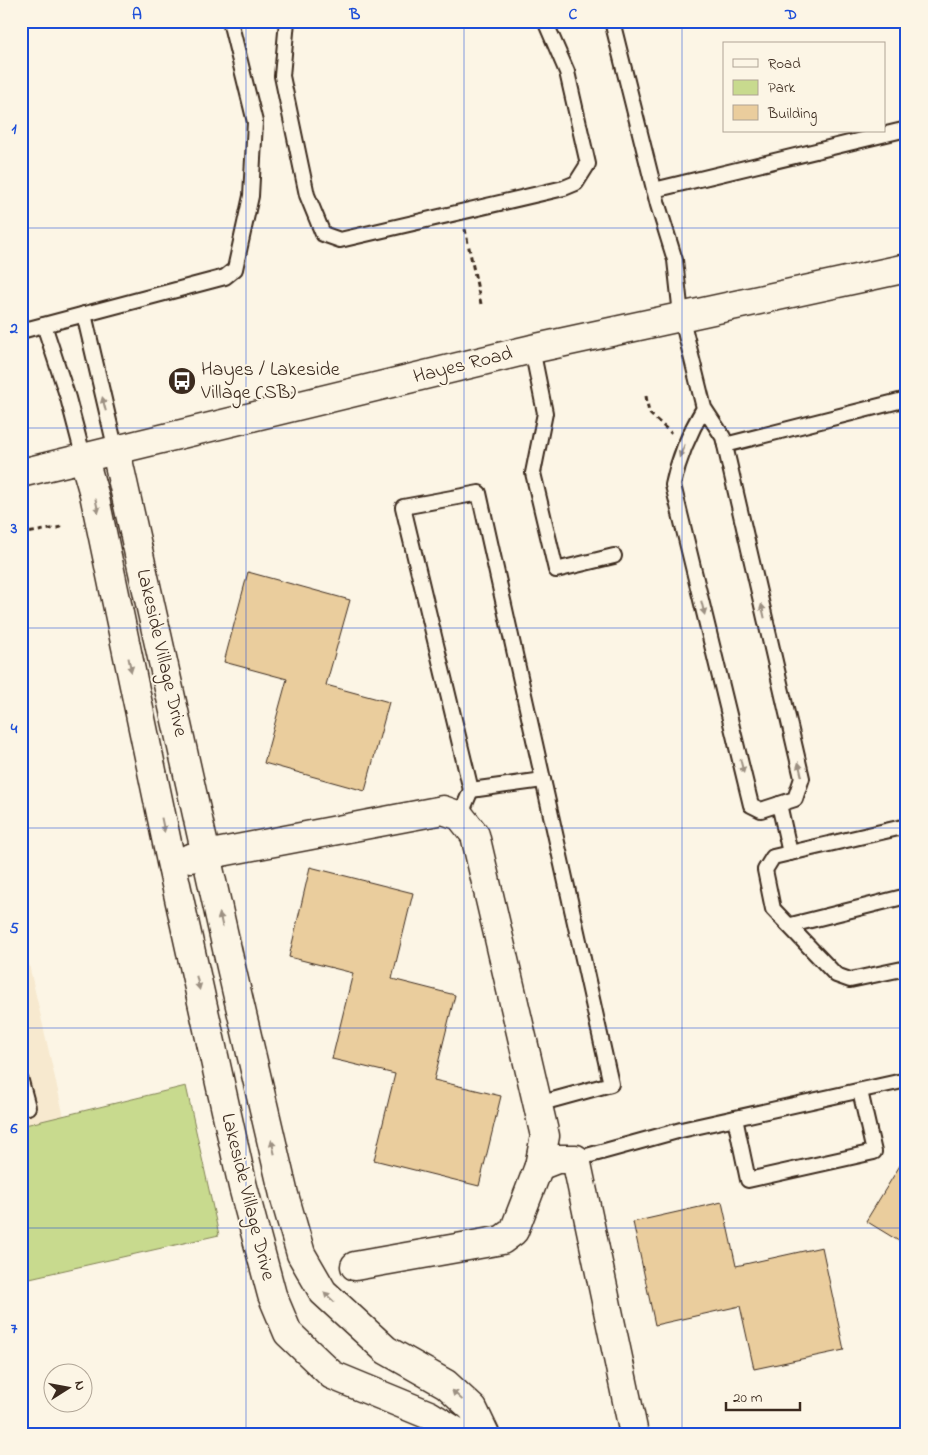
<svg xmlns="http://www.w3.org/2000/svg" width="928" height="1455" font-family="'Indie Flower',sans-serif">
	<rect width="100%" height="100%" fill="#fcf5e5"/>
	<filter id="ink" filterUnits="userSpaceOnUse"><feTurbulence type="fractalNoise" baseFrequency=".02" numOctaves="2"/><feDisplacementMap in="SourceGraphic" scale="10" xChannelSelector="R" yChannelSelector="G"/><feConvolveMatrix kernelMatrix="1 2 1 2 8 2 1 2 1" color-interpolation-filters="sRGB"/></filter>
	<g filter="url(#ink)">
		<!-- built -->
		<polygon fill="#f7e9cf" points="21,930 64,1117 21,1126"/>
		<!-- green -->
		<polygon fill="#c8da8e" stroke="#828256" points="186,1086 219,1235 21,1280 21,1126"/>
		<!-- building -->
		<g fill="#eacd9d" stroke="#3b2a1e">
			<polygon points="248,572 350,600 326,685 389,702 365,791 264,763 287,679 224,662"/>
			<polygon points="310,867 413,893 392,979 455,995 434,1080 501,1096 479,1186 374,1160 395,1074 332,1059 353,973 289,957"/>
			<polygon points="907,1154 907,1246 866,1221"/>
			<polygon points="722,1202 736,1266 822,1247 844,1350 754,1369 740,1306 655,1325 633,1222"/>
		</g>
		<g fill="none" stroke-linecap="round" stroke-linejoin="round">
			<defs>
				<g id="service">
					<polyline points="287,21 282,76 307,195 323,234 340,240 564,188 576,183 588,164 567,72 545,21"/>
					<path d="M 612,21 L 658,205 L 675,260 L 681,315 L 704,408 L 723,437 L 802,778 L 795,799 L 761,810 L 751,805 L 673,485 C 679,456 689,433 704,408"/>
					<polyline points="654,190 907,129"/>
					<polyline points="84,314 116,451"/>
					<polyline points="44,325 68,398 84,459"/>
					<polyline points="21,331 225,277 235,269 251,196 255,122 230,21"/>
					<polyline points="532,349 545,413 533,473 556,570 614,556"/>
					<polyline points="725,445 907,399"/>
					<polyline points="471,790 543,780"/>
					<polyline points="779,804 790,853 907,826"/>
					<polyline points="460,816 471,790 403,507 479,493 611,1084 538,1104"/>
					<polyline points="790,853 773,857 765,870 773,909 836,975 850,980 907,968"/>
					<polyline points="791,925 907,896"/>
					<polyline points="21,1081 28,1107 21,1108"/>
					<polyline points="735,1118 748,1180 874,1152 860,1091"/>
					<polyline points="576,1159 681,1130 907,1080"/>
				</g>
				<g id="minor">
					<polyline points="116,451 231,967 284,1195 301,1254 323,1292 386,1350 446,1384 473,1409 485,1434"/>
					<polyline points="84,459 94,494 171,862 243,1187 272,1295 288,1333 332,1375 429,1415 460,1434"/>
					<polyline points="190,858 443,810 460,816 475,835 545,1136 539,1166 514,1231 502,1240 355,1266"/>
					<polyline points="539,1166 557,1159 576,1159 634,1434"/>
				</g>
				<polyline id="tertiary" points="21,473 532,349 907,268"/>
			</defs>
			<!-- service casing -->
			<use href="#service" stroke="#3b2a1e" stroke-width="18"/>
			<!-- minor casing -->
			<use href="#minor" stroke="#3b2a1e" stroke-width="31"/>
			<!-- tertiary casing -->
			<use href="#tertiary" stroke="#3b2a1e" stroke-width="31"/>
			<!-- path -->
			<g stroke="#3b2a1e" stroke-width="3" stroke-dasharray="5 4" stroke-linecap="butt">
				<polyline points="465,229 481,304"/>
				<polyline points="646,396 649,413 671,433"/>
				<polyline points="21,534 62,527"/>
			</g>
			<!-- service -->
			<use href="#service" stroke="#fcf5e5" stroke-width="14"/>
			<!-- minor -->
			<use href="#minor" stroke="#fcf5e5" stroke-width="28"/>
			<!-- tertiary -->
			<use href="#tertiary" stroke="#fcf5e5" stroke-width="28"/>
		</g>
		<!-- one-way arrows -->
		<defs><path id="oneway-solid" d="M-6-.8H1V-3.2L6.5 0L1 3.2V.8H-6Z" transform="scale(1.25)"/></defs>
		<g fill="#9c9082">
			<use href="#oneway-solid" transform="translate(104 404) rotate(-104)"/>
			<use href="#oneway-solid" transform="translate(682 451) rotate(112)"/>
			<use href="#oneway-solid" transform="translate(97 506) rotate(78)"/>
			<use href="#oneway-solid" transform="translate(703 608) rotate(76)"/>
			<use href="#oneway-solid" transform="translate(763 611) rotate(-103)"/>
			<use href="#oneway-solid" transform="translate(130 665) rotate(78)"/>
			<use href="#oneway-solid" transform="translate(742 766) rotate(76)"/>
			<use href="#oneway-solid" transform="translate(800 769) rotate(-103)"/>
			<use href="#oneway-solid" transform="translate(163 825) rotate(78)"/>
			<use href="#oneway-solid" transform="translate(221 920) rotate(-102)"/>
			<use href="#oneway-solid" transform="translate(198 983) rotate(77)"/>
			<use href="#oneway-solid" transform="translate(273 1147) rotate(-103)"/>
			<use href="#oneway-solid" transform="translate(329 1297) rotate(-136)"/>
			<use href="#oneway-solid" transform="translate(457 1395) rotate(-137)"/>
		</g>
	</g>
	<!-- grid -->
	<path fill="none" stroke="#1d4ed8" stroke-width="1" stroke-opacity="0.55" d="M 246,21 L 246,1434M 464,21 L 464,1434M 682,21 L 682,1434M 21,228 L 907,228M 21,428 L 907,428M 21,628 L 907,628M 21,828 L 907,828M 21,1028 L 907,1028M 21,1228 L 907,1228"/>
	<!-- icons -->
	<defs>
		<symbol id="bus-disc" viewBox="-11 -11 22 22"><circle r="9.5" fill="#3b2a1e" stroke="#fcf5e5"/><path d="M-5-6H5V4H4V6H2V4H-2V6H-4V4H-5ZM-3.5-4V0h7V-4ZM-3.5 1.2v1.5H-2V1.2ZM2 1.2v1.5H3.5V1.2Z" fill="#fff"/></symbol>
	</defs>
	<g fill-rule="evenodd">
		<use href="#bus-disc" x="166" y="365" width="32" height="32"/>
	</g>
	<g text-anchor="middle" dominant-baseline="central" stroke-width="4" stroke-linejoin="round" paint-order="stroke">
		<!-- street labels -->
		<g font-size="20" fill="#3b2a1e" stroke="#fcf5e5">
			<text transform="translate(463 366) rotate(-14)">Hayes Road</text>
			<text transform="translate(161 653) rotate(77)">Lakeside Village Drive</text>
			<text transform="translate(247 1197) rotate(76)">Lakeside Village Drive</text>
		</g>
		<!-- poi labels -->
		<g font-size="20" fill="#3b2a1e" stroke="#fcf5e5" text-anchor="start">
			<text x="201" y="370">Hayes / Lakeside<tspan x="201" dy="23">Village (SB)</tspan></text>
		</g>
	</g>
	<!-- margin -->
	<rect width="928" height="1455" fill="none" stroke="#fcf5e5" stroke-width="55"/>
	<!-- legend -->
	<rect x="723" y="42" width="162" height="90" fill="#fcf5e5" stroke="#afa495"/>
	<rect x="733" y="59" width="25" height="8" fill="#fcf5e5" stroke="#afa495"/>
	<text x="768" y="68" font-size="15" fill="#3b2a1e">Road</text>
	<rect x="733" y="80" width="25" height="15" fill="#c8da8e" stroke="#afa495"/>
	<text x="768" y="92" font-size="15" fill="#3b2a1e">Park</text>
	<rect x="733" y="105" width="25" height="15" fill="#eacd9d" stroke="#afa495"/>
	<text x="768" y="118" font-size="15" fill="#3b2a1e">Building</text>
	<!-- north arrow -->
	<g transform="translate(68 1388) rotate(79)"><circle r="24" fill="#fcf5e5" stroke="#afa495"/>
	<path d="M0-4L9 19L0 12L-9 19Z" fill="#3b2a1e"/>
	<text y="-8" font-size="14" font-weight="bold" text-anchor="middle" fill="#3b2a1e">N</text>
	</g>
	<!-- scale -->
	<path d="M726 1402v8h74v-8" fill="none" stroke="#3b2a1e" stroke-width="2.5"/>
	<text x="733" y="1402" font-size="15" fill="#3b2a1e" stroke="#fcf5e5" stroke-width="4" paint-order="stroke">20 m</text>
	<rect x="28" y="28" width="872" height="1400" fill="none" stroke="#1d4ed8" stroke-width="2"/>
	<g font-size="16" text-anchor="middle" font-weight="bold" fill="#1d4ed8">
		<text x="137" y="19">A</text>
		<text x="355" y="19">B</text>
		<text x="573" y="19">C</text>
		<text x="791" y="19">D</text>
		<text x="14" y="133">1</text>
		<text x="14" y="333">2</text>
		<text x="14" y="533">3</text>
		<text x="14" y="733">4</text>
		<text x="14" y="933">5</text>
		<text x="14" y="1133">6</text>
		<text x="14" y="1333">7</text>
	</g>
</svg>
